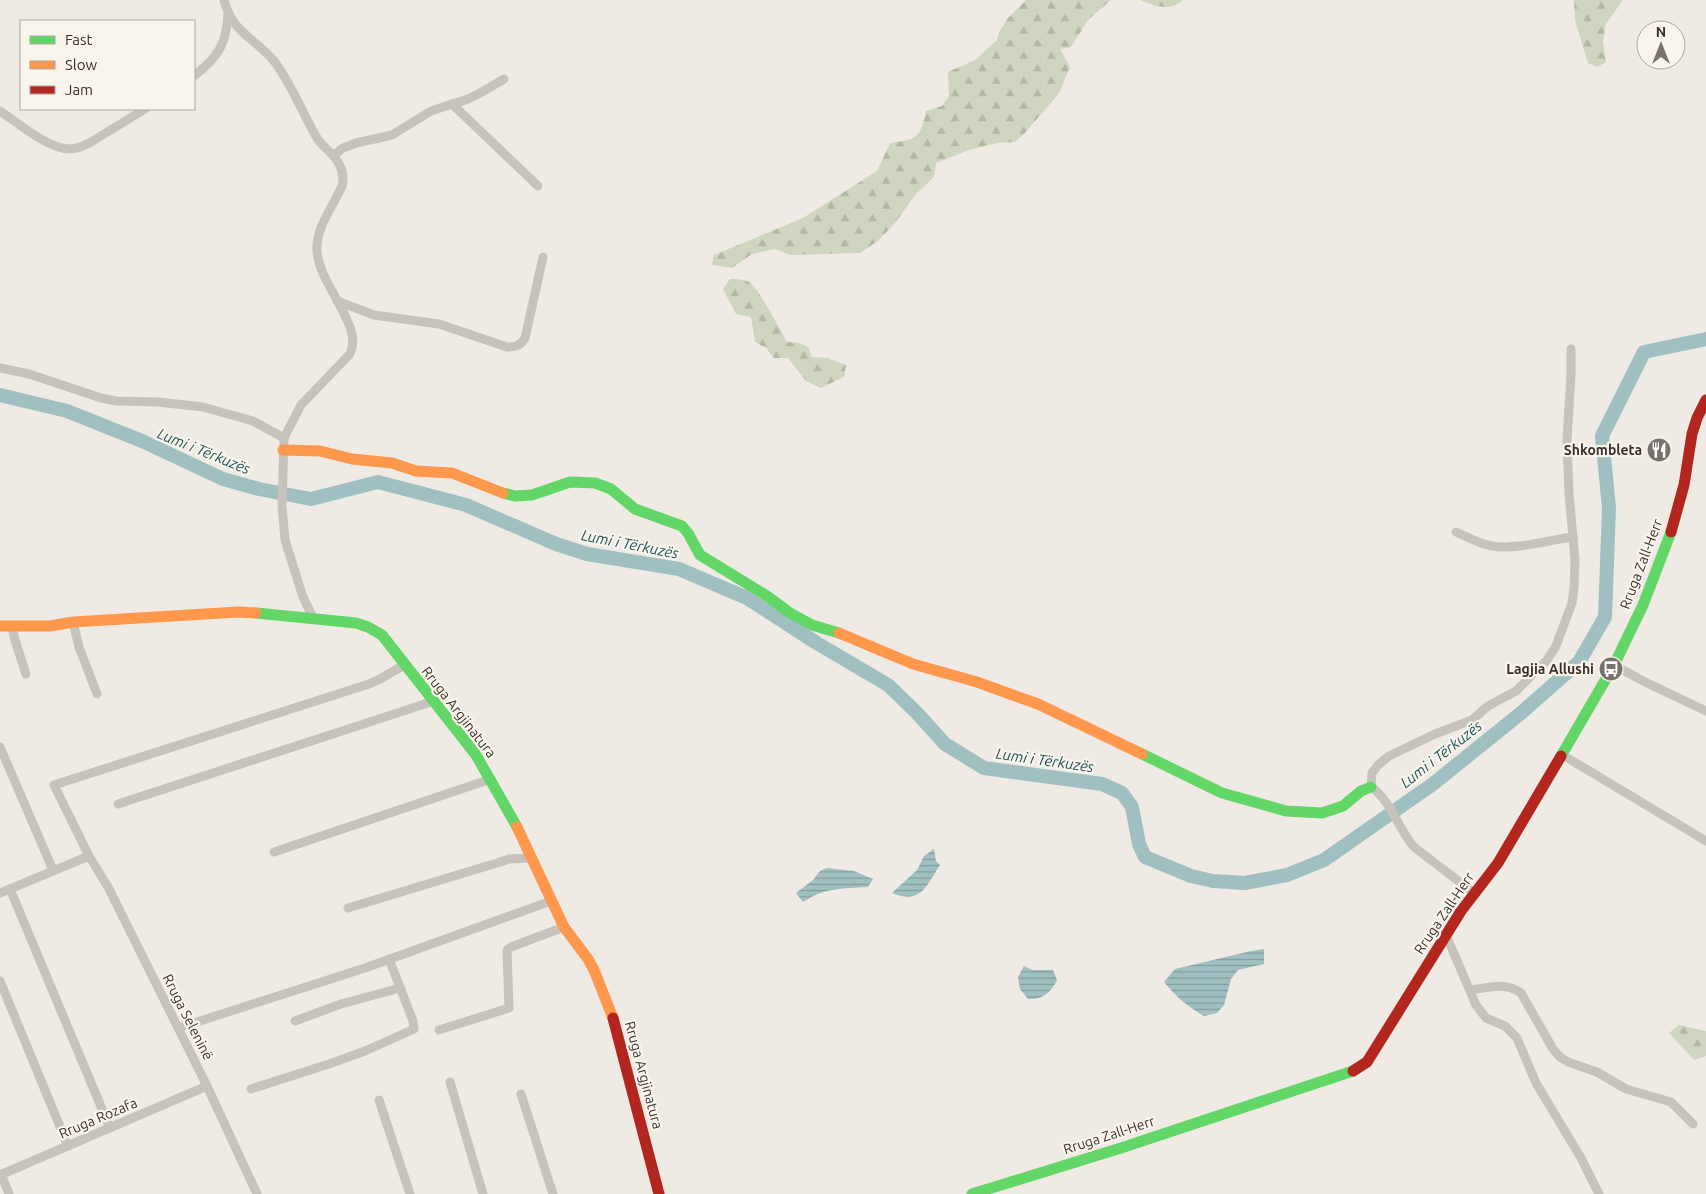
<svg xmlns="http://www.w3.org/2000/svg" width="1706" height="1194" font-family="Ubuntu,sans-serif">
	<defs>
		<pattern id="forest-firs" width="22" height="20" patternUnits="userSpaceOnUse" patternTransform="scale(1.25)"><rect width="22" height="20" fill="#cfd5be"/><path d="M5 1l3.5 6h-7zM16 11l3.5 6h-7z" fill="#b2b7a3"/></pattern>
		<pattern id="water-rules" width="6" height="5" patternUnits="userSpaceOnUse" patternTransform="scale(1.25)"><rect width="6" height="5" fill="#a0bfc0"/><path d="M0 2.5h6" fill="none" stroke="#839c9c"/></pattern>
	</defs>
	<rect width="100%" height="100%" fill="#efeae4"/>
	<!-- forest -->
	<g fill="url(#forest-firs)">
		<path d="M 1026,0 L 1111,0 L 1088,20 L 1071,47 L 1060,49 L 1070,67 L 1059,93 L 1024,134 L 1015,142 L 997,143 L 969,150 L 936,163 L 934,177 L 916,194 L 895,223 L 878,241 L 860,253 L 790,255 L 775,249 L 752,254 L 732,268 L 712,265 L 714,255 L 803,218 L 877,171 L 890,143 C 917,139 920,139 926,111 L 942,106 L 949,96 L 948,72 L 975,60 L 996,41 L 1001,29 L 1008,18 Z"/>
		<path d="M 1140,0 L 1183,0 C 1169,12 1155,6 1140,0 Z"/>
		<polygon points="1574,0 1623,0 1606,24 1603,41 1606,62 1597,67 1588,63 1575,20"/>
		<path d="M 730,279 C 736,279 744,279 749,282 C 759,289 780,329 787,342 L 800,343 L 808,347 L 812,357 L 827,358 L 846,365 L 844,377 L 821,388 L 806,381 L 788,358 L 774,358 L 766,348 L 755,342 L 751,317 L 736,314 L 723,289 Z"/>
		<polygon points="1679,1025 1706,1031 1706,1056 1694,1060 1669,1033"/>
	</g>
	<!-- water -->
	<g fill="url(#water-rules)">
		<path d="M 934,849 L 936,861 L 940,865 C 926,886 921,905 892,893 L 917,870 L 924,856 Z"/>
		<path d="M 827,868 L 854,871 L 873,879 L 868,887 C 843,889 825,887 803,902 L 796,893 L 813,880 L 820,871 Z"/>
		<path d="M 1264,949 L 1264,964 L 1238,970 L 1231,979 L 1224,1005 L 1217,1013 L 1204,1016 C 1188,1007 1175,996 1164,982 L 1175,969 L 1251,951 Z"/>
		<path d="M 1024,966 L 1032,970 L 1053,970 L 1057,980 C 1051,992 1043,1000 1028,999 L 1020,989 L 1018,977 Z"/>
	</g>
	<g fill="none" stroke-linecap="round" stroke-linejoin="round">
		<!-- river -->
		<polyline stroke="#a0bfc0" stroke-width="14" points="0,395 67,411 142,441 223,479 259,489 311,499 378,482 466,505 556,544 587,554 679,569 747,598 815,642 888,685 916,712 945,744 984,768 1102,784 1122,793 1132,807 1139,844 1145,857 1191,876 1213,881 1245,883 1287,875 1324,860 1433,784 1521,713 1579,662 1605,617 1609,508 1602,436 1644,352 1706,339"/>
		<!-- street -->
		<g stroke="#c8c2bd" stroke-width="9">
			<path d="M 224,0 C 233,34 254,37 274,61 C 292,85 302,112 317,138 C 323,148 334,153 339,164 C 343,171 344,178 342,186 C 334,205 318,224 317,246 C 314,281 367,327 349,355 L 301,405 L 284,438 L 282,506 L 285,540 L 303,597 L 313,618"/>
			<path d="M 194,76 C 218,57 227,44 228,13"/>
			<path d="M 452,104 C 471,100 487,89 504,79"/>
			<path d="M 0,111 C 18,123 47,148 69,149 C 77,149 84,146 91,142 L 145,109"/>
			<polyline points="334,155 343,148 356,143 392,135 431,111 452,104 538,186"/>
			<path d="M 337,301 L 374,315 L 439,324 L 507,347 C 516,347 520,346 525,338 L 543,257"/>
			<polyline points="0,368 29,374 101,398 116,401 158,402 203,407 253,421 284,438"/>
			<path d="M 1456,532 C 1467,537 1480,544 1492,546 C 1519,550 1547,540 1573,537"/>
			<polyline points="73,622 79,647 97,694"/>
			<polyline points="12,626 14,637 26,674"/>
			<polyline points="1614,665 1645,682 1706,711"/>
			<polyline points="0,747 53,870"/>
			<polyline points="1561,754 1706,841"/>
			<polyline points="118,804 434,701"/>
			<polyline points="274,852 491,779"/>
			<polyline points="10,889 110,1128"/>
			<polyline points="0,893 89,856"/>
			<path d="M 1474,893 L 1414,847 C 1399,830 1390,799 1371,787 L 1372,773 L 1378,765 L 1389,756 L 1435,734 L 1472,720 L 1488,706 L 1516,691 L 1547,660 L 1556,646 L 1572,603 L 1574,588 L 1575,560 L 1569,493 L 1567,440 L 1571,375 L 1571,349"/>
			<polyline points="348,908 497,863 509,859 530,858"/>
			<polyline points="1446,935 1476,1005 1486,1018 1505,1026 1517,1038 1536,1083 1581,1158 1599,1194"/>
			<polyline points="0,981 68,1146"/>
			<path d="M 1470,990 C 1489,988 1504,981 1521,993 L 1553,1049 L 1560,1057 L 1568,1062 L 1597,1072 L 1626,1089 L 1671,1102 L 1693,1124"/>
			<polyline points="295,1021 341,1004 400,988"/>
			<polyline points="178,1028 365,968 551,901"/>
			<polyline points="439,1030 509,1008 507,950 511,947 564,927"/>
			<polyline points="450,1082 483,1194"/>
			<polyline points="251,1089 329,1064 365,1051 414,1029 413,1021 389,959"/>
			<polyline points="521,1094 553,1194"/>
			<polyline points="379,1100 410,1194"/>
			<polyline points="1,1174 9,1194"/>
			<polyline points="0,1175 207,1086"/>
			<polyline points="257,1194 207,1086 108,887 89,856 54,785 369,684 380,679 404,665"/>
		</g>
		<!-- fast -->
		<g stroke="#63d668" stroke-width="11">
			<polyline points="503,493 515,496 532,495 570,482 595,483 611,489 635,509 682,526 688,533 700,555 767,596 790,613 812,625 839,633"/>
			<polyline points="256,613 356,623 368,627 382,635 476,755 517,827"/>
			<polyline points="1142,754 1222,793 1286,811 1322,813 1343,806 1361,791 1371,787"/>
			<polyline points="1561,756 1614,665 1643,605 1671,532"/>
			<polyline points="972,1194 1121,1148 1353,1071"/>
		</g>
		<!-- slow -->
		<g stroke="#ff974d" stroke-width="11">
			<polyline points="283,450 320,451 352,459 392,463 416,471 452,473 503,493"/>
			<polyline points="0,626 50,626 73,622 238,612 256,613"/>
			<polyline points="839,633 913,664 977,682 1038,704 1142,754"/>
			<polyline points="517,827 564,927 588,959 594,970 613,1018"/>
		</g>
		<!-- jam -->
		<g stroke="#b3261e" stroke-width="11">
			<polyline points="1671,532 1684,485 1692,434 1697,418 1706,400"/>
			<polyline points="613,1018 659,1194"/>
			<polyline points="1353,1071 1367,1062 1461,911 1498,863 1561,756"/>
		</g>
	</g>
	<!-- icons -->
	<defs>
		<symbol id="restaurant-disc" viewBox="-11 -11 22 22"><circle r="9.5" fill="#79716b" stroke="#faf5ec"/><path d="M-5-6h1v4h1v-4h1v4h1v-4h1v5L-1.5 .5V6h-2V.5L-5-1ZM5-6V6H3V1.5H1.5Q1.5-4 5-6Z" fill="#fff"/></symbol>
		<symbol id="bus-disc" viewBox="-11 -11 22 22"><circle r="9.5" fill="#79716b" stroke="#faf5ec"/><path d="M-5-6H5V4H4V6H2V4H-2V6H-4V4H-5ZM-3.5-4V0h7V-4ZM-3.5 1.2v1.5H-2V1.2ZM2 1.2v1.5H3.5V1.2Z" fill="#fff"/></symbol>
	</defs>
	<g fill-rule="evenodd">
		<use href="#restaurant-disc" x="1645" y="436" width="28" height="28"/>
		<use href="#bus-disc" x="1597" y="655" width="28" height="28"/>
	</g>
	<g text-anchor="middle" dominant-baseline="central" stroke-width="4.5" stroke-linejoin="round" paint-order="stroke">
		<!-- poi labels -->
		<g font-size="14" font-weight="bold" fill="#3a302a" stroke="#faf5ec" text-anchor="end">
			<text x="1642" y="450">Shkombleta</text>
			<text x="1594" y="669">Lagjia Allushi</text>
		</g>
		<!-- street labels -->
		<g font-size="14" fill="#3a302a" stroke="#faf5ec">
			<text transform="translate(1641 564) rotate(-69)">Rruga Zall-Herr</text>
			<text transform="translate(459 712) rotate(52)">Rruga Argjinatura</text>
			<text transform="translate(1444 913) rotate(-56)">Rruga Zall-Herr</text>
			<text transform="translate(188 1017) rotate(63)">Rruga Seleninë</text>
			<text transform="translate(644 1075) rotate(75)">Rruga Argjinatura</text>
			<text transform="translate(98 1118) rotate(-23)">Rruga Rozafa</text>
			<text transform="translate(1109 1135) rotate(-18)">Rruga Zall-Herr</text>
		</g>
		<!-- water labels -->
		<g font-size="15" font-style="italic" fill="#1f555c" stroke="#faf5ec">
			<text transform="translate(204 451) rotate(22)">Lumi i Tërkuzës</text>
			<text transform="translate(630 544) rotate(11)">Lumi i Tërkuzës</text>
			<text transform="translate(1441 754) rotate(-38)">Lumi i Tërkuzës</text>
			<text transform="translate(1045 760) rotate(8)">Lumi i Tërkuzës</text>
		</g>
	</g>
	<!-- legend -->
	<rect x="20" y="20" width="175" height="90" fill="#faf5ec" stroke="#ada69e"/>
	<rect x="30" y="36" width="25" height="8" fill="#63d668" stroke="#ada69e"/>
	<text x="65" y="45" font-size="15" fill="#3a302a">Fast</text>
	<rect x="30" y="61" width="25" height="8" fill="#ff974d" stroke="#ada69e"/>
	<text x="65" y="70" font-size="15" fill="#3a302a">Slow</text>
	<rect x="30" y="86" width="25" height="8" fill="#b3261e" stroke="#ada69e"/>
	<text x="65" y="95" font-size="15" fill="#3a302a">Jam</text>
	<!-- north arrow -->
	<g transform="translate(1661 45)"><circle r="24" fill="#faf5ec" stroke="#ada69e"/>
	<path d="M0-4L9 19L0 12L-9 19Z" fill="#79716b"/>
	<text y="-8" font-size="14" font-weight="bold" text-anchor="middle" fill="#3a302a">N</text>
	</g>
</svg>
